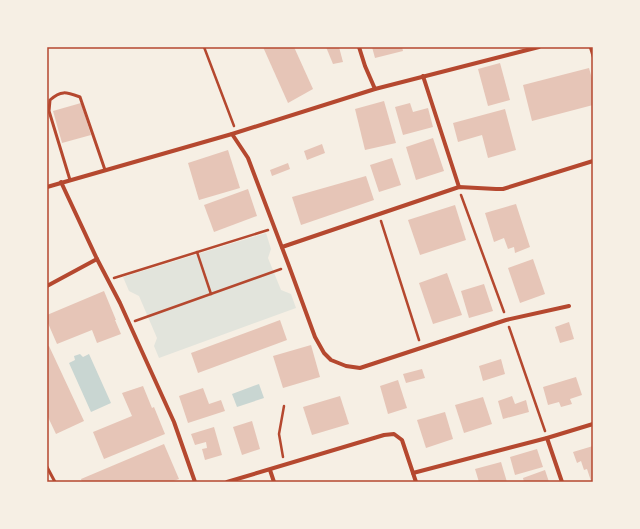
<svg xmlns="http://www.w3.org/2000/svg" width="640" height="529" font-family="'Golos Text',sans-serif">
	<rect width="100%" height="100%" fill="#f6efe4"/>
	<!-- green -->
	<polygon fill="#e2e4dc" points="266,233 271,249 268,258 281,290 291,294 296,308 159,358 154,346 157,338 139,296 129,291 123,277"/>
	<!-- water -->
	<g fill="#c9d6d2">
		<polygon points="80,354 83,357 89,354 111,403 91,412 69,363 75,360 74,356"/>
		<polygon points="259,384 264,398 237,407 232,394"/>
	</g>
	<!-- building -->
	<g fill="#e6c5b7">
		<polygon points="263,47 294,47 313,89 288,103"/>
		<polygon points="326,47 339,47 343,62 333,64"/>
		<polygon points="372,47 402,47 403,51 375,58"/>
		<polygon points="500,63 510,100 488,106 478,69"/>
		<polygon points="589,68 593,82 593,105 532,121 523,85"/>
		<polygon points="384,101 396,143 365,150 355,109"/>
		<polygon points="81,103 91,135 62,143 53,111"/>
		<polygon points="410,103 413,112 428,108 433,127 403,135 395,107"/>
		<polygon points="505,109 516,150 488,158 482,135 458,142 453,123"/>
		<polygon points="433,138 444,171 416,180 406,147"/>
		<polygon points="322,144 325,153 307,160 304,151"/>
		<polygon points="228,150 240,188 199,200 188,163"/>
		<polygon points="392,158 401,185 379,192 370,165"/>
		<polygon points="288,163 290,169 272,176 270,170"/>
		<polygon points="366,176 374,200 301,225 292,197"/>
		<polygon points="248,189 257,216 214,232 204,205"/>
		<polygon points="516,204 530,247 515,253 514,247 508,249 504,238 494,242 485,213"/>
		<polygon points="455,205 466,240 420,255 408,220"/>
		<polygon points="533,259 545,294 520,303 508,268"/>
		<polygon points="447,273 462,315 433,324 419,283"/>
		<polygon points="484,284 493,311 469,318 461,291"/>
		<polygon points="104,291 116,320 115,320 121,334 97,343 92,330 57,344 47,321 47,315"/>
		<polygon points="280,320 287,340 198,373 191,353"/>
		<polygon points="569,322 574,339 560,343 555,327"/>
		<polygon points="311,345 320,377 283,388 273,356"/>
		<polygon points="49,346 84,421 56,434 47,415 47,347"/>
		<polygon points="501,359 505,374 483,381 479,366"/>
		<polygon points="422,369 425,378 406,383 403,374"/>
		<polygon points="576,377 582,395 570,399 572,404 561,407 559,402 548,405 543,387"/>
		<polygon points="398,380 407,408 388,414 380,386"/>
		<polygon points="143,386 152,408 154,407 165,434 104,459 93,432 132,416 122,393"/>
		<polygon points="203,388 209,404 221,400 225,411 188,423 179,396"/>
		<polygon points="340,396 349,424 312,435 303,407"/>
		<polygon points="512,396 515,404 526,400 529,412 503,419 498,401"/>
		<polygon points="483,397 492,424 464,433 455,405"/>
		<polygon points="445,412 453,439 426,448 417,420"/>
		<polygon points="252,421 260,449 242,455 233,427"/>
		<polygon points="214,427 222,455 205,460 202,449 207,448 206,442 195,445 191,434"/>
		<polygon points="164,444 179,479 171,482 82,482 81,479"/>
		<polygon points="593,446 593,481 591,481 587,469 584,470 581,461 577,463 573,452"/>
		<polygon points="537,449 543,467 515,475 510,457"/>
		<polygon points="501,462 507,482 479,482 475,469"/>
		<polygon points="545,470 549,482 524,482 523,478"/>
	</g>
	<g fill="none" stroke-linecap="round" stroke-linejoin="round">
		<!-- path -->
		<g stroke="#b5482f" stroke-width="2.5">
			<polyline points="204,47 234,126"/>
			<polyline points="590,47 593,57"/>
			<polyline points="461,195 504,312"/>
			<polyline points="381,221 419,340"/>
			<polyline points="197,252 211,294"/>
			<polyline points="114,278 268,230"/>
			<polyline points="135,321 281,269"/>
			<polyline points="509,327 545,431"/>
			<polyline points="283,457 279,434 284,406"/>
		</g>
		<!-- service -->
		<g stroke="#b5482f" stroke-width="3">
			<path d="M 70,180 L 49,111 L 50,100 C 61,90 66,92 80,97 L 105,170"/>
			<polyline points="47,467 55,482"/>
		</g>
		<!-- minor -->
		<g stroke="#b5482f" stroke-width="4">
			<polyline points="359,47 365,66 375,89"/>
			<polyline points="423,76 459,187"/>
			<polyline points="232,134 248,158 289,266 315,337 324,353 331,360 346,366 360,368 506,320 569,306"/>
			<polyline points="61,182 97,259 120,303 129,323 174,422 195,482"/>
			<polyline points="47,187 232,134 375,89 539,47"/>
			<polyline points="282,247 459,187 496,189 503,189 593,161"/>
			<polyline points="47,286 97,259"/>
			<polyline points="547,438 562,482"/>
			<polyline points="270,470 274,482"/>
			<polyline points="413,473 547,438 593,424"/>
			<polyline points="227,482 384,435 394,434 402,440 416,482"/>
		</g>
	</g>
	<!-- border -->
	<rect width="640" height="529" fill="none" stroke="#f6efe4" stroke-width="96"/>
	<rect x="48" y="48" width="544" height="433" fill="none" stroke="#b5482f" stroke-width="1.5"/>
</svg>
